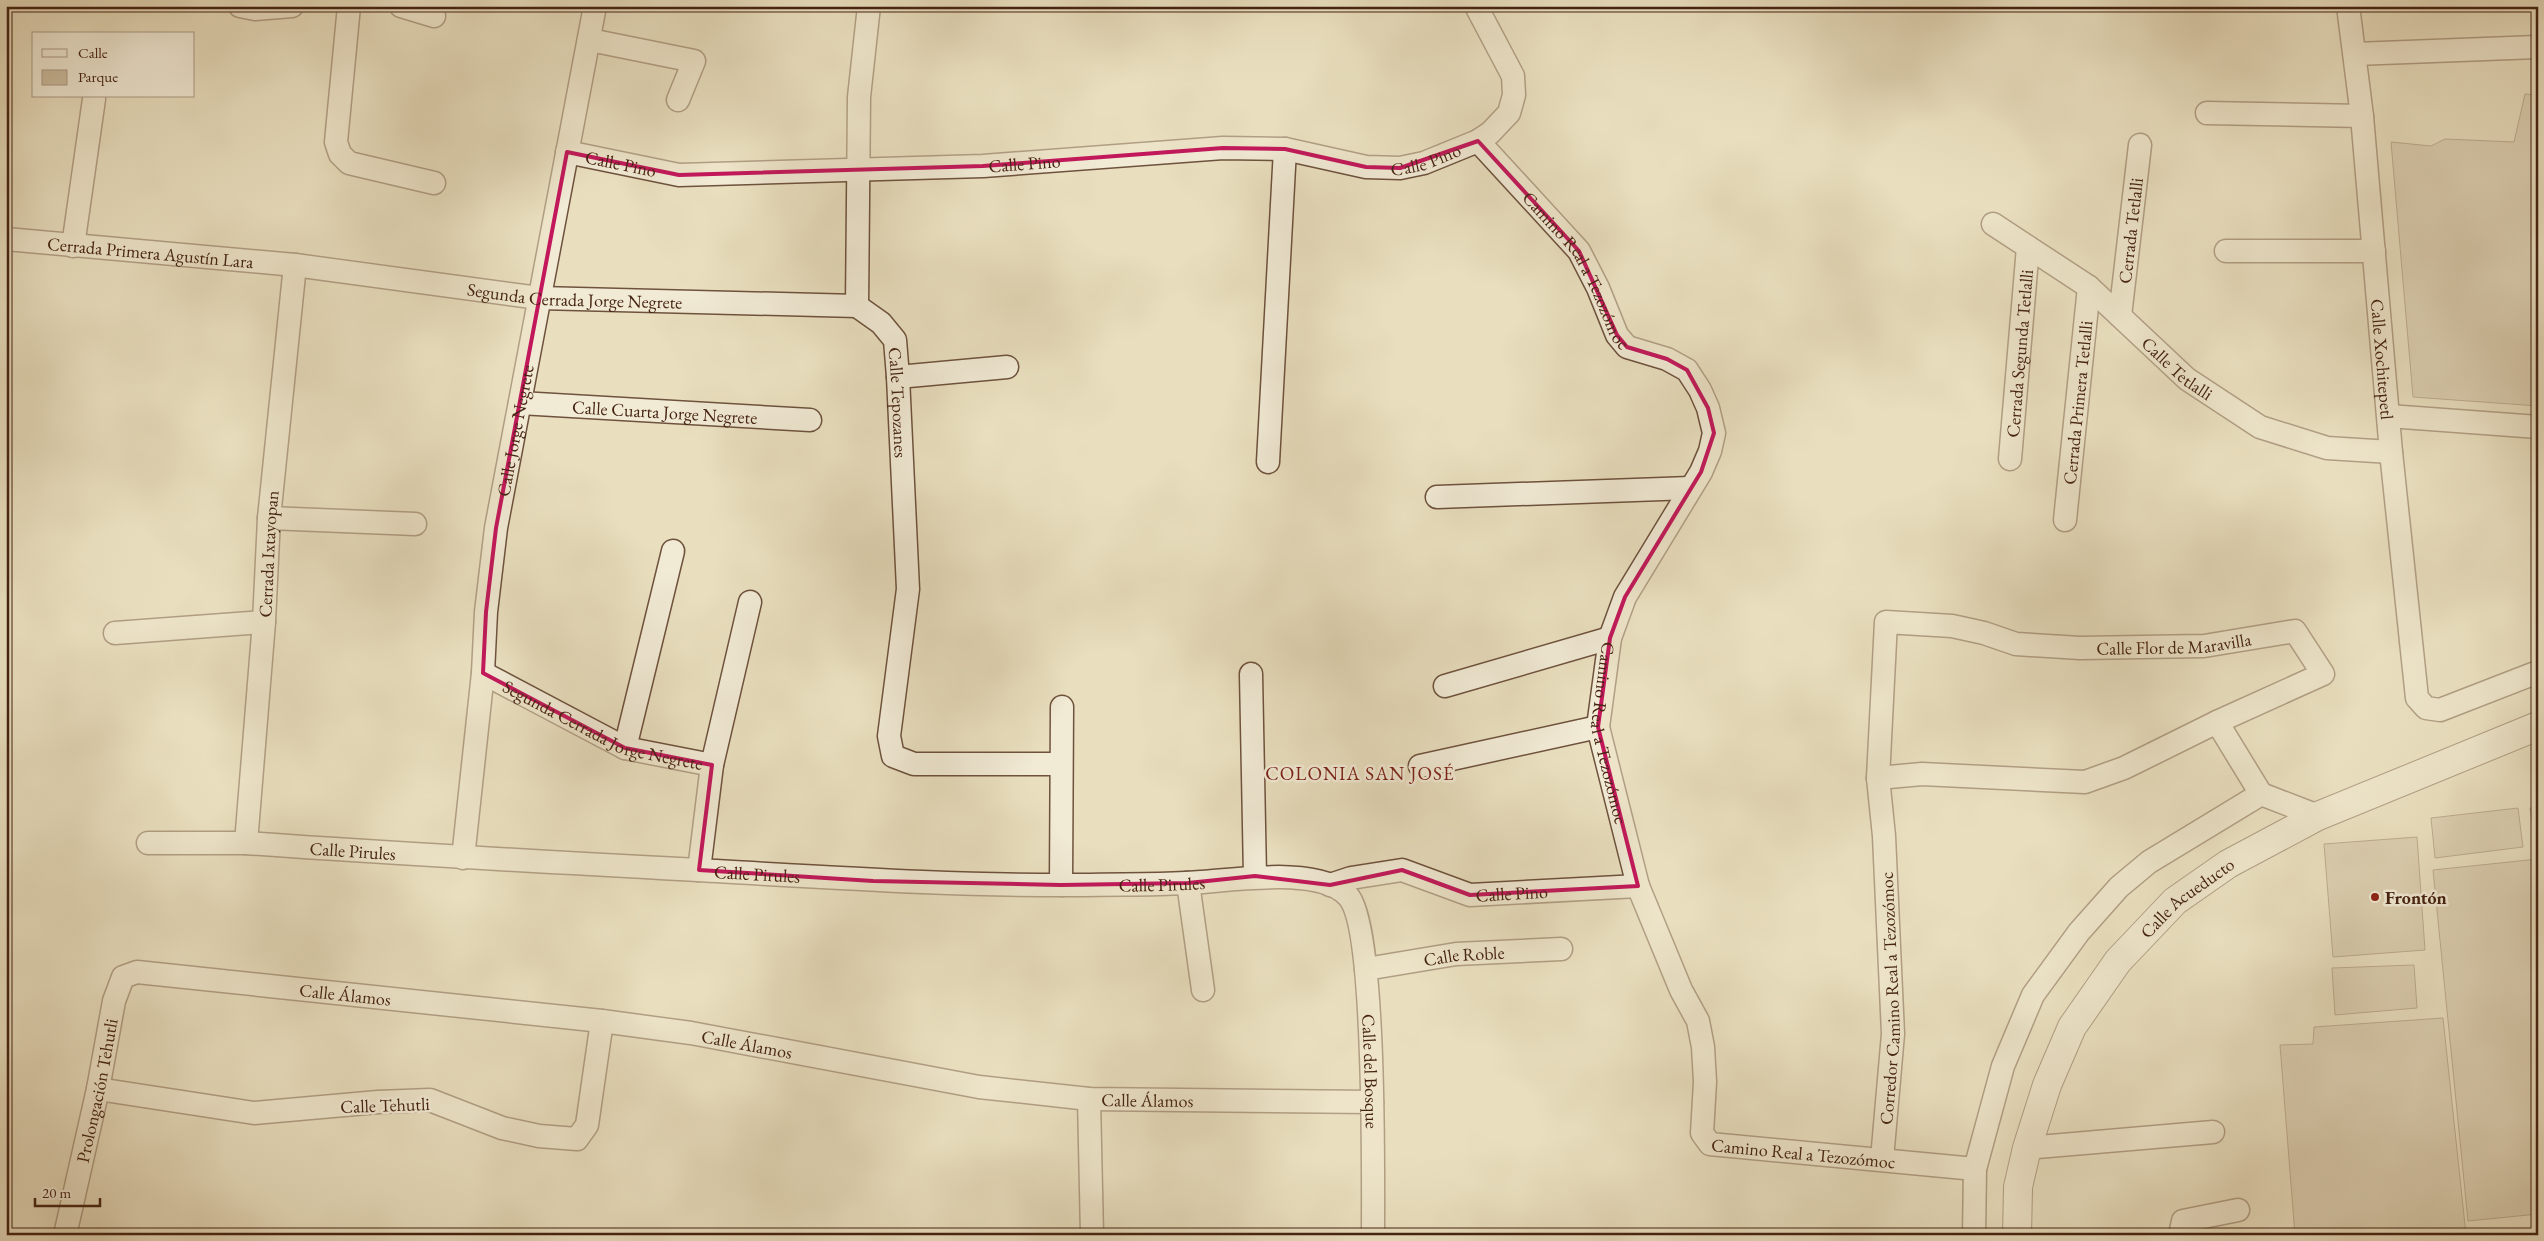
<svg xmlns="http://www.w3.org/2000/svg" width="2544" height="1241" font-family="'EB Garamond',serif">
	<rect width="100%" height="100%" fill="#e9dfbf"/>
	<filter id="stains"><feTurbulence type="fractalNoise" baseFrequency=".004" numOctaves="4"/><feColorMatrix values="0 0 0 0 .2 0 0 0 0 .09 0 0 0 0 .02 0 0 0 .5 -.17"/></filter>
	<radialGradient id="worn" r=".72"><stop offset=".6" stop-color="#630" stop-opacity="0"/><stop offset="1" stop-color="#630" stop-opacity=".3"/></radialGradient>
	<!-- green -->
	<g fill="#cdbfa2" stroke="#89715a">
		<polygon points="2525,94 2538,95 2538,406 2413,397 2391,142 2431,146 2445,139 2514,142"/>
		<polygon points="2538,807 2538,847 2536,847 2530,808"/>
		<polygon points="2518,808 2523,847 2435,858 2431,818"/>
		<polygon points="2417,837 2425,950 2333,957 2324,844"/>
		<polygon points="2538,859 2538,1214 2468,1221 2433,870"/>
		<polygon points="2414,965 2417,1008 2335,1015 2332,968"/>
		<polygon points="2443,1018 2466,1235 2295,1235 2280,1045 2313,1044 2314,1027"/>
	</g>
	<g fill="none" stroke-linecap="round" stroke-linejoin="round">
		<defs>
			<g id="minor">
				<polyline points="240,6 255,9 292,6"/>
				<polyline points="349,6 336,142 340,154 349,163 434,183"/>
				<polyline points="401,6 434,16"/>
				<path id="s1" d="M 2348,6 L 2362,116 L 2391,452 L 2417,698 L 2426,708 L 2440,710 L 2538,672"/>
				<polyline points="590,40 694,61 678,100"/>
				<polyline points="2355,54 2537,47"/>
				<polyline points="2207,113 2362,116"/>
				<path id="s2" d="M 1478,141 L 1579,251 L 1598,288 L 1617,335 L 1627,347 L 1667,359 L 1687,370 L 1700,390 L 1708,408 L 1714,433 L 1710,451 L 1701,472 L 1625,597 L 1610,638 L 1598,727 L 1638,886 L 1681,990 L 1698,1021 L 1703,1047 L 1705,1082 L 1702,1133 L 1710,1144 L 1975,1169"/>
				<path id="s3" d="M 567,152 L 679,175 L 983,166 L 1223,148 L 1285,149 L 1366,167 L 1400,168 L 1424,163 L 1478,141 L 1490,133 L 1509,113 L 1514,95 L 1513,76 L 1476,6"/>
				<path id="s4" d="M 1993,224 L 2089,287 L 2187,379 L 2260,427 L 2327,448 L 2391,452"/>
				<path id="s5" d="M 6,239 L 295,265 L 539,298 L 857,306"/>
				<polyline points="73,246 94,99"/>
				<polyline points="2226,251 2374,251"/>
				<path id="s6" d="M 857,306 L 881,323 L 895,340 L 898,377 L 908,589 L 889,736 L 893,756 L 914,764 L 1060,764"/>
				<polyline points="857,306 859,97 869,6"/>
				<path id="s7" d="M 2120,316 L 2140,145"/>
				<polyline points="898,377 1007,367"/>
				<path id="s8" d="M 520,403 L 810,420"/>
				<polyline points="2389,416 2538,427"/>
				<path id="s9" d="M 2010,459 L 2028,247"/>
				<polyline points="1268,462 1285,149"/>
				<polyline points="1437,497 1690,488"/>
				<polyline points="269,518 415,524"/>
				<path id="s10" d="M 2065,520 L 2089,287"/>
				<polyline points="115,633 264,622"/>
				<path id="s11" d="M 483,673 L 625,748 L 712,765"/>
				<polyline points="1251,674 1255,876"/>
				<polyline points="1445,686 1610,638"/>
				<polyline points="625,748 673,551"/>
				<polyline points="1420,766 1598,727"/>
				<polyline points="1878,778 1922,774 2085,782 2124,768 2217,722 2261,794"/>
				<polyline points="2261,794 2318,816"/>
				<path id="s12" d="M 148,843 L 246,843 C 396,854 547,862 697,870 C 826,877 954,886 1083,885 C 1117,884 1151,885 1185,883 C 1224,882 1318,864 1348,896 C 1376,927 1373,1180 1373,1235"/>
				<path id="s13" d="M 246,843 L 264,622 L 269,518 L 295,265"/>
				<path id="s14" d="M 463,858 L 483,673 L 486,612 L 496,528 L 595,6"/>
				<polyline points="699,870 712,765 750,602"/>
				<polyline points="1188,883 1203,990"/>
				<polyline points="1061,885 1062,707"/>
				<path id="s15" d="M 1330,885 L 1351,878 L 1402,870 L 1470,895 L 1638,886"/>
				<path id="s16" d="M 1366,969 L 1456,954 L 1561,949"/>
				<polyline points="98,1089 254,1113 378,1102 430,1100 502,1128 539,1136 577,1139 587,1125 602,1021"/>
				<polyline points="1089,1099 1092,1235"/>
				<polyline points="2027,1148 2213,1132"/>
				<path id="s17" d="M 1882,1159 L 1893,1034 L 1884,836 L 1878,778 L 1886,622 L 1952,626 L 1984,633 L 2016,644 L 2080,648 L 2204,646 L 2295,631 L 2323,674 L 2217,722"/>
				<path id="s18" d="M 65,1235 L 98,1089 L 114,1001 L 123,977 L 137,972 L 602,1021 L 691,1033 L 979,1087 L 1089,1099 L 1372,1102"/>
				<polyline points="1974,1235 1975,1169 2003,1066 2033,995 2079,932 2119,887 2149,862 2261,794"/>
				<polyline points="2180,1235 2183,1221 2238,1210"/>
			</g>
			<g id="tertiary">
				<path id="s19" d="M 2017,1235 L 2018,1187 L 2027,1148 L 2047,1085 L 2072,1027 L 2118,961 L 2175,901 L 2228,864 L 2318,816 L 2538,726"/>
			</g>
		</defs>
		<!-- minor casing -->
		<use href="#minor" stroke="#6e523d" stroke-width="25"/>
		<!-- tertiary casing -->
		<use href="#tertiary" stroke="#6e523d" stroke-width="30"/>
		<!-- minor -->
		<use href="#minor" stroke="#f1ead5" stroke-width="22"/>
		<!-- tertiary -->
		<use href="#tertiary" stroke="#f1ead5" stroke-width="28"/>
	</g>
	<!-- marked area -->
	<path d="M0 0H2544V1241H0ZM 1478,141 L 1579,251 L 1617,335 L 1627,347 L 1667,359 L 1687,370 L 1708,408 L 1714,433 L 1701,472 L 1625,597 L 1610,638 L 1598,727 L 1638,886 L 1470,895 L 1402,870 L 1330,885 L 1255,876 L 1188,883 L 1061,885 L 873,881 L 699,870 L 712,765 L 625,748 L 483,673 L 486,612 L 496,528 L 567,152 L 679,175 L 983,166 L 1223,148 L 1285,149 L 1366,167 L 1400,168 Z" fill="#e9dfbf" fill-opacity=".55" fill-rule="evenodd"/>
	<path fill="none" stroke="#c2185b" stroke-width="4" stroke-linejoin="round" d="M 1478,141 L 1579,251 L 1617,335 L 1627,347 L 1667,359 L 1687,370 L 1708,408 L 1714,433 L 1701,472 L 1625,597 L 1610,638 L 1598,727 L 1638,886 L 1470,895 L 1402,870 L 1330,885 L 1255,876 L 1188,883 L 1061,885 L 873,881 L 699,870 L 712,765 L 625,748 L 483,673 L 486,612 L 496,528 L 567,152 L 679,175 L 983,166 L 1223,148 L 1285,149 L 1366,167 L 1400,168 Z"/>
	<!-- markers -->
	<circle fill="#8f2418" stroke="#f1ead5" stroke-width="2" cx="2375" cy="897" r="5"/>
	<g text-anchor="middle" dominant-baseline="central" stroke-width="5" stroke-linejoin="round" paint-order="stroke">
		<!-- street labels -->
		<g font-size="18" fill="#452312" stroke="#f1ead5">
			<text stroke="none"><textPath href="#s3" startOffset="865">Calle Pino</textPath></text>
			<text stroke="none"><textPath href="#s3" startOffset="460">Calle Pino</textPath></text>
			<text stroke="none"><textPath href="#s3" startOffset="55">Calle Pino</textPath></text>
			<text stroke="none"><textPath href="#s7" startOffset="86">Cerrada Tetlalli</textPath></text>
			<text stroke="none"><textPath href="#s5" startOffset="145">Cerrada Primera Agustín Lara</textPath></text>
			<text stroke="none"><textPath href="#s2" startOffset="164">Camino Real a Tezozómoc</textPath></text>
			<text stroke="none"><textPath href="#s5" startOffset="572">Segunda Cerrada Jorge Negrete</textPath></text>
			<text stroke="none"><textPath href="#s9" startOffset="106">Cerrada Segunda Tetlalli</textPath></text>
			<text stroke="none"><textPath href="#s1" startOffset="355">Calle Xochitepetl</textPath></text>
			<text stroke="none"><textPath href="#s4" startOffset="235">Calle Tetlalli</textPath></text>
			<text stroke="none"><textPath href="#s6" startOffset="114">Calle Tepozanes</textPath></text>
			<text stroke="none"><textPath href="#s10" startOffset="118">Cerrada Primera Tetlalli</textPath></text>
			<text stroke="none"><textPath href="#s8" startOffset="145">Calle Cuarta Jorge Negrete</textPath></text>
			<text stroke="none"><textPath href="#s14" startOffset="431">Calle Jorge Negrete</textPath></text>
			<text stroke="none"><textPath href="#s13" startOffset="290">Cerrada Ixtayopan</textPath></text>
			<text stroke="none"><textPath href="#s17" startOffset="829">Calle Flor de Maravilla</textPath></text>
			<text stroke="none"><textPath href="#s11" startOffset="132">Segunda Cerrada Jorge Negrete</textPath></text>
			<text stroke="none"><textPath href="#s2" startOffset="719">Camino Real a Tezozómoc</textPath></text>
			<text stroke="none"><textPath href="#s12" startOffset="205">Calle Pirules</textPath></text>
			<text stroke="none"><textPath href="#s12" startOffset="610">Calle Pirules</textPath></text>
			<text stroke="none"><textPath href="#s12" startOffset="1015">Calle Pirules</textPath></text>
			<text stroke="none"><textPath href="#s15" startOffset="188">Calle Pino</textPath></text>
			<text stroke="none"><textPath href="#s19" startOffset="392">Calle Acueducto</textPath></text>
			<text stroke="none"><textPath href="#s16" startOffset="99">Calle Roble</textPath></text>
			<text stroke="none"><textPath href="#s18" startOffset="489">Calle Álamos</textPath></text>
			<text stroke="none"><textPath href="#s17" startOffset="161">Corredor Camino Real a Tezozómoc</textPath></text>
			<text stroke="none"><textPath href="#s18" startOffset="894">Calle Álamos</textPath></text>
			<text stroke="none"><textPath href="#s12" startOffset="1384">Calle del Bosque</textPath></text>
			<text stroke="none"><textPath href="#s18" startOffset="148">Prolongación Tehutli</textPath></text>
			<text stroke="none"><textPath href="#s18" startOffset="1299">Calle Álamos</textPath></text>
			<text transform="translate(385 1105) rotate(-2)">Calle Tehutli</text>
			<text stroke="none"><textPath href="#s2" startOffset="1244">Camino Real a Tezozómoc</textPath></text>
		</g>
		<!-- poi labels -->
		<g font-size="18" font-weight="bold" fill="#452312" stroke="#f1ead5" text-anchor="start">
			<text x="2385" y="897">Frontón</text>
		</g>
		<!-- neighbourhood labels -->
		<g font-size="19" letter-spacing="1" fill="#7a1f14" stroke="#f1ead5">
			<text x="1360" y="773">COLONIA SAN JOSÉ</text>
		</g>
	</g>
	<!-- margin -->
	<rect width="2544" height="1241" fill="none" stroke="#e9dfbf" stroke-width="25"/>
	<rect x="8" y="8" width="2529" height="1226" fill="none" stroke="#452312" stroke-width="2.5"/>
	<rect x="12" y="12" width="2519" height="1216" fill="none" stroke="#452312"/>
	<!-- legend -->
	<rect x="32" y="32" width="162" height="65" fill="#f1ead5" stroke="#ac9a87"/>
	<rect x="42" y="49" width="25" height="8" fill="#f1ead5" stroke="#ac9a87"/>
	<text x="78" y="58" font-size="15" fill="#452312">Calle</text>
	<rect x="42" y="70" width="25" height="15" fill="#cdbfa2" stroke="#ac9a87"/>
	<text x="78" y="82" font-size="15" fill="#452312">Parque</text>
	<!-- scale -->
	<path d="M35 1198v8h65v-8" fill="none" stroke="#452312" stroke-width="2.5"/>
	<text x="42" y="1198" font-size="15" fill="#452312" stroke="#f1ead5" stroke-width="4" paint-order="stroke">20 m</text>
	<rect width="100%" height="100%" filter="url(#stains)"/>
	<rect width="100%" height="100%" fill="url(#worn)"/>
</svg>
